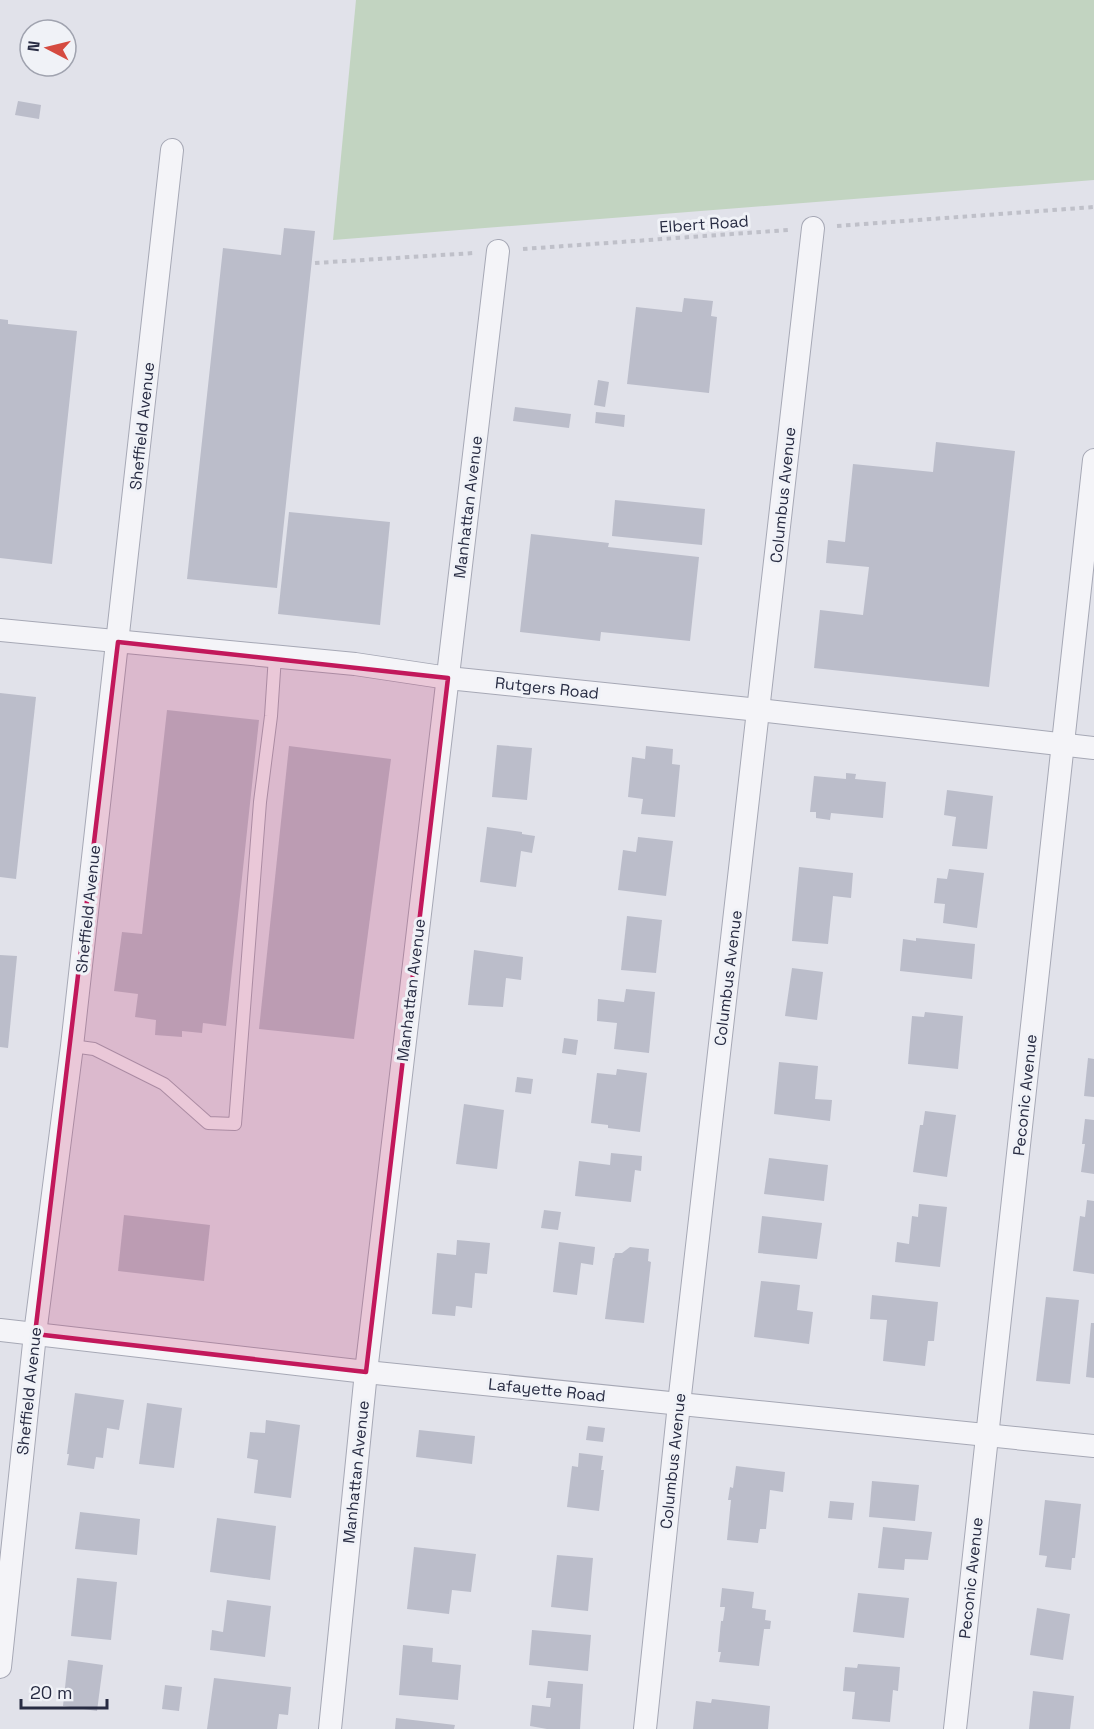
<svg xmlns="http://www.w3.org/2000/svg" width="1094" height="1729" font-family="'Space Grotesk',sans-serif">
	<rect width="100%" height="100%" fill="#e1e2ea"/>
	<!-- green -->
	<polygon fill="#c2d4c1" points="356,0 1094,0 1094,180 333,240"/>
	<!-- building -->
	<g fill="#bbbdca">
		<polygon points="18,101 41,105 39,119 15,115"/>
		<polygon points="284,228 315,231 277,588 187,579 223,248 281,255"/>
		<polygon points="684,298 713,301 711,316 717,317 709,393 627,384 636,307 682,312"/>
		<polygon points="0,319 8,320 8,324 77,331 52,564 0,558"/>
		<polygon points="598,380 609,382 605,407 594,405"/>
		<polygon points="515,407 571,414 569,428 513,421"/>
		<polygon points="596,412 625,415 624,427 595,423"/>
		<polygon points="936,442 1015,451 989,687 814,668 820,610 863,615 869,567 826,563 828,540 845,542 853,464 933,472"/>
		<polygon points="615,500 705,509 702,545 612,536"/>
		<polygon points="289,512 390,522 380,625 278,614"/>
		<polygon points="531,534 609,543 608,547 699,557 690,641 601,632 600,641 520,632"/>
		<polygon points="0,693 36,697 16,879 0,877"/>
		<polygon points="167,710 259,720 226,1026 203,1023 202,1033 182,1031 182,1037 155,1035 156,1020 135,1017 138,994 114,991 122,932 142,934"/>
		<polygon points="497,745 532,748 527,800 492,797"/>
		<polygon points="289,746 391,759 354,1039 259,1029"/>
		<polygon points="646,746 673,749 672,764 680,765 675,817 641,814 643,799 628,797 632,757 645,759"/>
		<polygon points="846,773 856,774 855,779 886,782 883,818 831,813 830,820 816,818 816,812 810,812 814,776 846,779"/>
		<polygon points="947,790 993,796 987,849 952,846 956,817 944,815"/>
		<polygon points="487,827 522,832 522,834 535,836 532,853 521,851 516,887 480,882"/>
		<polygon points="638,837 673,841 666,896 618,890 623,850 636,852"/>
		<polygon points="799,867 853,873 851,898 833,896 828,944 792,941"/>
		<polygon points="949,869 984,873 977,928 943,923 945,904 934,903 937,878 947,879"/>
		<polygon points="627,916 662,920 656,973 621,970"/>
		<polygon points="916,938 975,944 972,979 900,971 903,939 916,941"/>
		<polygon points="474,950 523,957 521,980 506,978 503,1007 468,1005"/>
		<polygon points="0,955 17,956 8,1048 0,1047"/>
		<polygon points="792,968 823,972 817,1020 785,1016"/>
		<polygon points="626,989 655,992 649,1053 614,1049 617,1023 597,1021 598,999 624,1002"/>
		<polygon points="925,1012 963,1016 958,1069 908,1064 912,1016 924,1017"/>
		<polygon points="564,1038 578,1040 576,1055 562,1053"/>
		<polygon points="1088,1058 1094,1059 1094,1097 1084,1096"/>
		<polygon points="779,1062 818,1066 815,1099 832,1100 830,1121 774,1114"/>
		<polygon points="617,1069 647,1073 640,1132 608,1128 608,1125 591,1123 597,1073 616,1075"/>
		<polygon points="517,1077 533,1079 531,1094 515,1092"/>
		<polygon points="464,1104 504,1110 497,1169 456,1164"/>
		<polygon points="925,1111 956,1115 947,1177 913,1172 920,1125 923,1125"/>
		<polygon points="1085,1119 1094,1120 1094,1174 1081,1172 1085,1144 1082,1144"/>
		<polygon points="611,1153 642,1156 641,1171 635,1170 631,1202 575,1196 579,1161 610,1165"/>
		<polygon points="769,1158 828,1165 824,1201 764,1194"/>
		<polygon points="1087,1200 1094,1201 1094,1274 1073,1271 1080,1216 1085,1217"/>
		<polygon points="919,1204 947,1207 940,1267 895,1262 897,1242 909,1244 912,1216 918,1217"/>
		<polygon points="544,1210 561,1212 558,1230 541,1228"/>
		<polygon points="124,1215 210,1225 204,1281 118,1271"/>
		<polygon points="762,1216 822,1223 817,1259 758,1253"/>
		<polygon points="457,1240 490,1243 487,1274 475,1273 472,1308 456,1306 455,1316 432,1314 437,1253 456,1255"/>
		<polygon points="559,1242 595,1247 593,1265 581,1263 577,1295 553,1292"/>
		<polygon points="630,1247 649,1249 648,1261 651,1262 644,1323 605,1319 613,1258 614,1258 615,1253 622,1253"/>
		<polygon points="761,1281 800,1285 797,1310 813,1312 809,1344 754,1337"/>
		<polygon points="872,1295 938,1302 934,1341 928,1341 925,1366 883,1361 887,1320 870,1319"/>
		<polygon points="1046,1297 1079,1300 1070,1384 1036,1381"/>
		<polygon points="1091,1323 1094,1323 1094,1378 1086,1377"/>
		<polygon points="75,1393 124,1400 119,1430 107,1428 103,1458 96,1457 94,1469 67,1465 69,1454 67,1454"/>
		<polygon points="147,1403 182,1408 174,1468 139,1464"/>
		<polygon points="266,1420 300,1425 291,1498 254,1493 258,1460 247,1458 250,1432 265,1433"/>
		<polygon points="588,1426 605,1428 603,1442 586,1440"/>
		<polygon points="419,1430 475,1436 472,1464 416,1457"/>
		<polygon points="579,1453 603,1456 601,1470 604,1470 599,1511 567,1507 572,1466 578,1467"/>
		<polygon points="736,1466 785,1472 783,1492 770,1490 766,1529 760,1529 758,1543 727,1540 731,1500 728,1500 730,1487 733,1488"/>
		<polygon points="872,1481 919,1485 915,1521 869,1517"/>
		<polygon points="1045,1500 1081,1504 1075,1558 1072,1558 1071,1570 1045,1567 1047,1556 1039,1555"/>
		<polygon points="830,1501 854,1503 852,1520 828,1518"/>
		<polygon points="80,1512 140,1519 137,1555 75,1549"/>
		<polygon points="217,1518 276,1526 270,1580 210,1572"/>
		<polygon points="883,1527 932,1532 928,1560 905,1559 904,1570 878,1568"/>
		<polygon points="414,1547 476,1554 471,1592 452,1590 449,1614 407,1609"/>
		<polygon points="557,1555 593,1558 588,1611 551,1607"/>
		<polygon points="77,1578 117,1582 111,1640 71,1636"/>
		<polygon points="722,1588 754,1592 752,1608 766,1610 765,1620 771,1621 770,1629 764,1629 759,1666 719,1662 721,1652 718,1652 721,1621 723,1621 725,1607 720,1607"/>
		<polygon points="858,1593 909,1598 904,1638 853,1632"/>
		<polygon points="227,1600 271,1606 265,1657 210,1650 212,1630 223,1632"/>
		<polygon points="1037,1608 1070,1614 1063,1660 1030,1655"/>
		<polygon points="532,1630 591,1635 588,1671 529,1665"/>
		<polygon points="403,1645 433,1648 432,1662 461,1665 458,1700 399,1695"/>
		<polygon points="68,1660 103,1665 97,1711 63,1706"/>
		<polygon points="858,1664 900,1667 898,1691 893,1690 890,1722 852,1719 855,1692 843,1691 845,1667 857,1668"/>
		<polygon points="214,1678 291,1687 288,1715 279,1714 277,1729 207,1729"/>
		<polygon points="548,1681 583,1684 580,1729 547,1729 530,1726 532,1705 550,1707 551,1698 546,1698"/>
		<polygon points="165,1685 182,1687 179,1711 162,1709"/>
		<polygon points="1033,1691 1074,1696 1070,1729 1029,1729"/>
		<polygon points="712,1699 770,1706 768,1729 693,1729 696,1701 711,1703"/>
		<polygon points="396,1718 455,1725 454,1729 395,1729"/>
	</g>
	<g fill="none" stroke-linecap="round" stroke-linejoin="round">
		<defs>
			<polyline id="lane" points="72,1046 94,1049 164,1084 208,1123 235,1124 260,802 271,716 275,656"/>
			<g id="street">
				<polyline points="0,630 355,664 448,678 759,710 1094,748"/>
				<polyline points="0,1330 366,1372 1094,1446"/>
				<polyline points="0,1667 35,1334 72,1046 172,150"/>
				<polyline points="330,1729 366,1372 498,251"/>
				<polyline points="645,1729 679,1404 813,228"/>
				<polyline points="955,1729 1094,460"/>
			</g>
		</defs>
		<!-- lane casing -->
		<use href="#lane" stroke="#a6a8b5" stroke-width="14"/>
		<!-- street casing -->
		<use href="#street" stroke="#a6a8b5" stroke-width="24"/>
		<!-- path -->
		<g stroke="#bfc0c9" stroke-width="4" stroke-dasharray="4.5 4.5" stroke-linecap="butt">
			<polyline points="837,226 1094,207"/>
			<polyline points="523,249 788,230"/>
			<polyline points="315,263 474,253"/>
		</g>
		<!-- lane -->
		<use href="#lane" stroke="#f4f4f8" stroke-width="12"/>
		<!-- street -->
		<use href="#street" stroke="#f4f4f8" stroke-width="22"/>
	</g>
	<!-- marked area -->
	<path fill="#c2185b" fill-opacity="0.2" stroke="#c2185b" stroke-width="4.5" stroke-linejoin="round" d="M 118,642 L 448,678 L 366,1372 L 35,1334 Z"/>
	<g text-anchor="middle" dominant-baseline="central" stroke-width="6" stroke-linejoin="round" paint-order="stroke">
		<!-- street labels -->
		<g font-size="16" fill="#282c43" stroke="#f0f2f7">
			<text transform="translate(704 224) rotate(-4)">Elbert Road</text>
			<text transform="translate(142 426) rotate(-84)">Sheffield Avenue</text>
			<text transform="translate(783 495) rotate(-84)">Columbus Avenue</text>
			<text transform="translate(468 507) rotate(-83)">Manhattan Avenue</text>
			<text transform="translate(547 688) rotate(6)">Rutgers Road</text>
			<text transform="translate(88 909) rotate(-84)">Sheffield Avenue</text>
			<text transform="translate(728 978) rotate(-83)">Columbus Avenue</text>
			<text transform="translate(411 990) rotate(-83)">Manhattan Avenue</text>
			<text transform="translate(1025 1095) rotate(-84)">Peconic Avenue</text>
			<text transform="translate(547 1390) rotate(6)">Lafayette Road</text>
			<text transform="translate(29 1391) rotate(-84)">Sheffield Avenue</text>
			<text transform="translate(673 1461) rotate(-84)">Columbus Avenue</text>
			<text transform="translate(356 1472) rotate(-84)">Manhattan Avenue</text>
			<text transform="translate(971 1578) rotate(-84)">Peconic Avenue</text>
		</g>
	</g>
	<!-- north arrow -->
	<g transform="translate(48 48) rotate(277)"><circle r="28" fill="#f0f2f7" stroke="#a0a3af" stroke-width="1.5"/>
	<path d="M0-4.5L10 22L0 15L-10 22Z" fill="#d54a40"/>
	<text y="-9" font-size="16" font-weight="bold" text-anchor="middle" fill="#282c43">N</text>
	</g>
	<!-- scale -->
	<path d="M21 1699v9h86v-9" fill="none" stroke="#282c43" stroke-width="3"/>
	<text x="30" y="1699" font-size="18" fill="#282c43" stroke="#f0f2f7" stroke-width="4.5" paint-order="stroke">20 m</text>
</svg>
